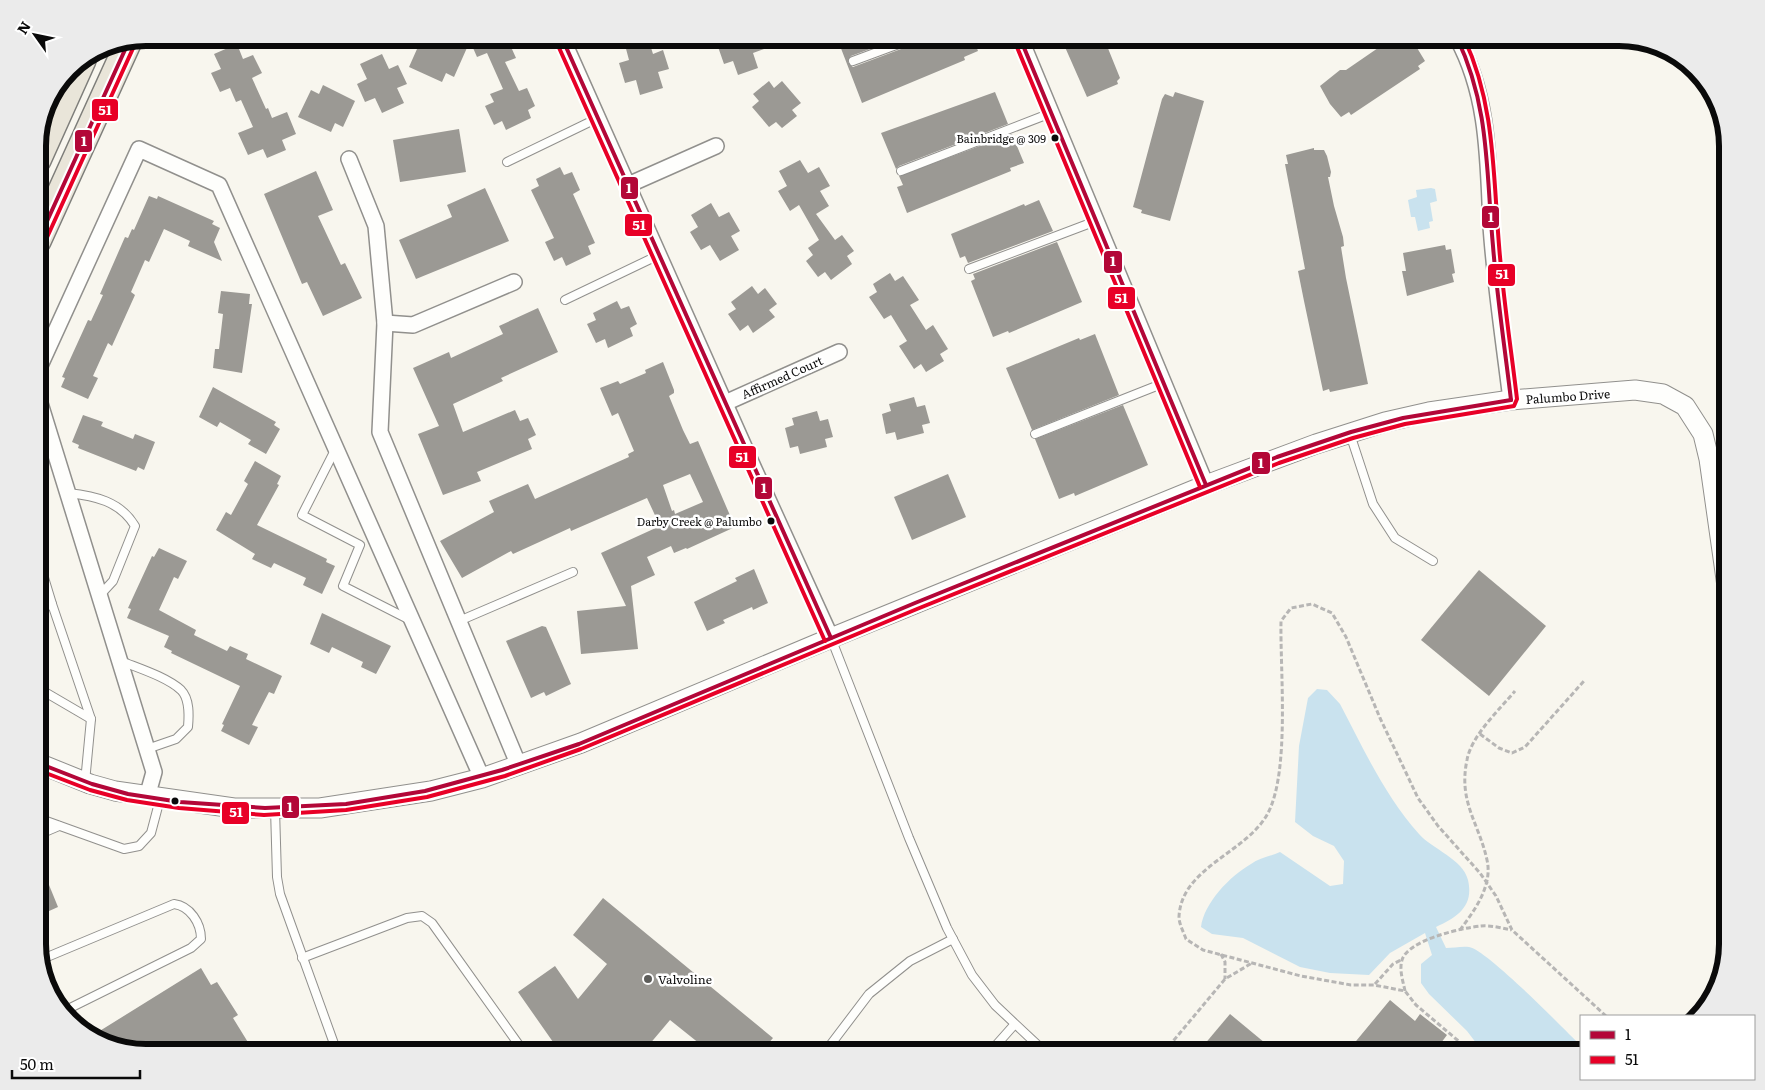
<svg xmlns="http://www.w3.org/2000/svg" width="1765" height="1090" font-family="Literata,serif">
	<rect width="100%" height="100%" fill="#f8f6ee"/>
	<!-- water -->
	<g fill="#c9e2ee">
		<polygon points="1431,188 1435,189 1437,201 1430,203 1433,221 1429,222 1430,228 1418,231 1415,217 1411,217 1408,200 1417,197 1416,190"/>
		<path d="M 1317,689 L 1327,690 L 1340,704 C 1363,748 1385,796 1419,834 C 1432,849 1463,859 1468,880 C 1474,906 1458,917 1436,927 L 1446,948 C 1453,948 1462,946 1469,947 C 1486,949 1565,1030 1581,1046 L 1581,1052 L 1483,1052 L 1467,1031 L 1429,994 L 1421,983 L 1421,964 L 1432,955 L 1425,933 L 1390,953 L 1369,975 L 1330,973 L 1300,967 L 1243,938 L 1212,934 L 1201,927 C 1204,903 1230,876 1251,864 C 1259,858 1271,856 1280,852 L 1330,886 L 1343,884 L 1344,861 L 1334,846 L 1313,836 L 1295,822 L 1299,746 L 1308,698 Z"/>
	</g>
	<!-- building -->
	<g fill="#9b9994" fill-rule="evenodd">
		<polygon points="432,38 439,38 454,44 469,38 507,38 516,58 505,62 519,91 527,88 535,106 528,110 531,118 506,130 502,121 494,125 485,106 494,102 490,94 503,89 487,53 477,57 470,41 454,77 446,73 442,82 409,67 421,40 430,43"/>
		<polygon points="648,38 653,54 663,50 669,69 658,72 663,88 640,95 636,80 625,83 619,63 629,60 625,45"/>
		<polygon points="727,38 761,38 764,49 753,53 758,68 738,75 733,61 724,64 717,44 728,40"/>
		<polygon points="837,38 900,38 851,56 848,62 853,67 917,43 920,38 973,38 978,51 964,57 965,60 862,103"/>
		<polygon points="1061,38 1102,38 1105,41 1120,78 1117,81 1118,84 1087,97"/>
		<polygon points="1379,38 1411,38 1425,61 1418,66 1420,69 1351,115 1349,112 1341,117 1330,104 1320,86 1340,70 1346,70 1378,48 1377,46 1382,42"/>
		<polygon points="237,44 243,59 253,55 262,73 252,78 266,109 268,108 272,118 287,112 296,134 282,140 286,150 267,158 263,149 248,155 238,133 253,127 241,100 236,102 230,88 220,92 211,73 221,69 214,54"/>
		<polygon points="382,54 389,69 398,65 407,84 397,88 404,103 382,113 375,98 365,102 357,84 367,79 360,64"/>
		<polygon points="769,81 774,88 782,81 801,103 792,110 797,116 782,128 776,122 769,127 752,107 759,101 753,94"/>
		<polygon points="323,85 355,101 343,127 335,123 331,132 298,117 311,90 319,94"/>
		<polygon points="995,92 1008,124 899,166 896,169 881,133"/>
		<polygon points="1175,92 1204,101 1170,221 1141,213 1142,210 1133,207 1162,99 1165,94 1173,97"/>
		<polygon points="459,129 466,172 400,182 393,140"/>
		<polygon points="1012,134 1024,163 1010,168 1011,171 907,213 897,187 903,185 899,176"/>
		<polygon points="1314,148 1314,150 1324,150 1327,156 1331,172 1330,177 1328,177 1334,206 1343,237 1344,246 1341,247 1346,278 1368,384 1330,392 1329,389 1323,391 1304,301 1298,271 1305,269 1285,164 1288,164 1286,155"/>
		<polygon points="800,160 808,173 819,167 830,186 820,191 829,206 816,214 835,240 842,235 854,251 847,256 852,264 831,280 825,272 818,277 806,261 813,255 808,248 819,240 799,205 790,211 778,191 787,186 779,171"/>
		<polygon points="560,167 564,175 572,172 580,190 573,194 595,243 588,246 591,254 566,266 562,257 554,261 545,242 554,238 531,190 539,186 536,179"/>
		<polygon points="316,171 333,210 318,216 341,265 345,263 362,298 323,316 307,282 302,284 264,194"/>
		<polygon points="485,188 509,241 416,279 399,240 452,217 447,205"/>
		<polygon points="149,196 157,199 158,196 214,221 212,224 220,228 214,242 222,261 188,246 190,241 164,229 149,262 145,260 131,292 135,295 112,346 108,343 93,376 98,378 88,399 61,387 65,378 62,377 88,320 91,321 103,295 100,294 125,237 128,238 132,229 134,230"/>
		<polygon points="1039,200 1053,231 968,263 965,256 960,258 951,234 1024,204 1025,206"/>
		<polygon points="711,203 719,217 729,212 740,231 731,236 739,250 720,261 710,245 701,250 690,232 698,227 691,215"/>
		<polygon points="1057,242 1082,302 1009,333 1008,331 993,337 971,281 975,279 973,274"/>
		<polygon points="1445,245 1446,250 1451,249 1455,273 1452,274 1454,282 1407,296 1402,271 1406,271 1403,253"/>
		<polygon points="890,273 895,281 903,276 919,300 910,305 926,330 933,325 948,349 940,354 944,361 926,372 921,364 914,369 899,346 907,341 891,315 884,319 869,297 877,292 873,284"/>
		<polygon points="752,286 758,294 765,288 777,304 769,310 775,317 753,333 748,325 740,331 728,314 736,309 731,302"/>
		<polygon points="221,291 250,294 249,304 252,304 242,373 213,368 215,349 219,349 223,314 218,313"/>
		<polygon points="617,301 621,309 629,306 637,324 630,328 633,336 608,348 605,339 596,343 587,324 596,320 593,313"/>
		<polygon points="538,308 558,352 501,378 503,381 453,404 463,432 515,410 520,421 528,418 536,435 528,439 532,449 477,472 481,481 443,495 418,434 439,426 413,368 449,352 451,358 503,334 499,326"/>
		<polygon points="1095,334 1119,395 1032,430 1006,368 1079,338 1080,340"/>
		<path d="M 663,362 L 674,390 L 674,393 L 669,396 L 683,430 L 690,444 L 698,441 L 735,527 L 687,549 L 686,548 L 674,553 L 671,546 L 647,557 L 655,575 L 631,586 L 638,649 L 581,654 L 577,611 L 626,606 L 601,553 L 660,526 L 647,498 L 571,531 L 570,528 L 513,554 L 511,551 L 462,578 L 440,541 L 494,512 L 489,501 L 528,484 L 535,499 L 629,457 L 628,454 L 634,451 L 618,413 L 612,416 L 600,388 L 618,381 L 620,384 L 646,373 L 645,370 ZM 690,474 L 703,502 L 675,514 L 674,510 L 672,511 L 663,485 Z"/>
		<polygon points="213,387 276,422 274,425 280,429 266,454 248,444 251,440 220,422 217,427 199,417"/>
		<polygon points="914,397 917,407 925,405 930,423 922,425 924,433 897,440 895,432 886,434 882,414 891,411 889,404"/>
		<polygon points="1123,405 1148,465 1075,496 1074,493 1059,499 1035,439"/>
		<polygon points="817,411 820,421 828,419 833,437 825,439 827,447 800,454 798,446 790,448 785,428 794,425 792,418"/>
		<polygon points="83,415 103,422 101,426 133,439 135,434 155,442 144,470 138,467 136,471 78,448 79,445 72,442"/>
		<polygon points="255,461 281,476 277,484 279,485 257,525 327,559 326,562 335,566 322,594 303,585 306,578 274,563 271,568 252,559 255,554 216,530 226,512 231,515 248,484 244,481"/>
		<polygon points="948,474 966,517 912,540 894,497"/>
		<polygon points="159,548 187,561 178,579 174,577 159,610 196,630 194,635 227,651 230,646 248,654 246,659 282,676 274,694 269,692 252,725 258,727 249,745 221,731 224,725 222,724 240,686 171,653 172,651 164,647 169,636 127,618 131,609 128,608 152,556 154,557"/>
		<polygon points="754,569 768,603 753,610 752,607 723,620 725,623 707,631 694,602 737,581 735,578"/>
		<polygon points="1479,570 1546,626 1489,696 1421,640"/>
		<polygon points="322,613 391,646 376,674 361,667 363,662 332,647 329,653 310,644"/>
		<polygon points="542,626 546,627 571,684 546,696 544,692 531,698 506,641"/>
		<polygon points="38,858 58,907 38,916"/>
		<polygon points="603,898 773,1038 761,1052 710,1052 670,1020 643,1052 560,1052 518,992 555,966 578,999 607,964 573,935"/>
		<polygon points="201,968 211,985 217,982 238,1015 233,1018 254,1052 146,1052 90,1037"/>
		<polygon points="1390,1000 1415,1021 1420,1014 1447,1035 1441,1043 1452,1052 1347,1052"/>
		<polygon points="1230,1014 1276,1052 1198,1052"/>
	</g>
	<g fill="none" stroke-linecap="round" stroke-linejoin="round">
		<defs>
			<g id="service">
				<polyline points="853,61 915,38"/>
				<polyline points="507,162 598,118"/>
				<polyline points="901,171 1051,113"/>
				<polyline points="969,269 1096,221"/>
				<polyline points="565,300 659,255"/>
				<polyline points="1035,434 1164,383"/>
				<polyline points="1350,434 1373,504 1395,538 1433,561"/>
				<polyline points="335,450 302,515 360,545 343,586 410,620"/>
				<path d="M 68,493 C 95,496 120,501 135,526 L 113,581 L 100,595"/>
				<polyline points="38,558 52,604"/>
				<polyline points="38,610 52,604 91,719 85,782"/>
				<polyline points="459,621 573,572"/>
				<polyline points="831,638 909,838 947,928 972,975 995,1005 1045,1052"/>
				<path d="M 121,661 C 138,668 167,677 181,690 C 190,699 189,716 188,727 L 176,739 L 147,749"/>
				<polyline points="38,688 91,719"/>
				<polyline points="275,809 277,877 280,894 337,1052"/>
				<polyline points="38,818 124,849 139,846 151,833 160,799"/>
				<polyline points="38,835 59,826"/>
				<polyline points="302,958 407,918 422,916 432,923 524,1052"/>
				<path d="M 40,960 L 174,904 C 190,906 201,923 201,939 L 191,948 L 64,1011"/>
				<polyline points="825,1052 869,994 910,961 953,939"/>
				<polyline points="990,1052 1014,1025"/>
			</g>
			<g id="minor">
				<polyline points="562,38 754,469 831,638"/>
				<polyline points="1020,38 1206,485"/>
				<path d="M 1457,38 C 1489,96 1488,161 1491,226 C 1495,284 1504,342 1511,400"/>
				<polyline points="349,159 376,226 385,323 380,432 519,766"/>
				<polyline points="628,185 716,146"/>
				<polyline points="385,323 413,325 514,282"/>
				<polyline points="38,370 139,149 219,185 482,778"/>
				<polyline points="38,397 154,772 147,797"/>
				<polyline points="725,403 839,352"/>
			</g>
			<polyline id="tertiary" points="38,763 90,784 115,791 234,808 320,808 431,791 482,778 581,743 831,638 1206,485 1316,444 1385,422 1429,412 1511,400 1635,390 1663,394 1685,406 1703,434 1709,459 1727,586"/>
			<g id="primary">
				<polyline points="38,160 83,60"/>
				<polyline points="38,241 129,41"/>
			</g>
		</defs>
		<!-- service casing -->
		<use href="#service" stroke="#91908d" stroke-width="10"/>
		<!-- minor casing -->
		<use href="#minor" stroke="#91908d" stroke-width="18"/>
		<!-- tertiary casing -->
		<use href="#tertiary" stroke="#91908d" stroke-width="21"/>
		<!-- primary casing -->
		<use href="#primary" stroke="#7e7e7a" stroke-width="28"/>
		<!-- path -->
		<g stroke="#b7b6b5" stroke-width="3" stroke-dasharray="5 2.5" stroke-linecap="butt">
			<polyline points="1480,734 1499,748 1512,753 1525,747 1584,681"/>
			<path d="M 1460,930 C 1474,911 1493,886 1487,860 C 1479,823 1458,802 1467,760 C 1471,736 1500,709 1515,691"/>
			<polyline points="1221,954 1225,962 1225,979"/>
			<polyline points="1375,984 1393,964 1401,960"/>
			<path d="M 1405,991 C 1403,981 1399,970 1402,960 C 1408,940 1461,928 1481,926 C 1490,925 1502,928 1511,930"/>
			<polyline points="1164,1052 1225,979 1252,963"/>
			<path d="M 1468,1052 L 1462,1044 L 1416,1005 L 1405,991 L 1374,985 L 1351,985 L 1301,976 L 1203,950 L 1186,939 C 1184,933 1179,924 1179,917 C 1181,867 1247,853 1268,813 C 1290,771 1280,670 1281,621 L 1291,608 L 1312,604 L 1332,613 L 1346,637 L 1380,718 L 1418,798 L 1438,826 L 1480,873 L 1496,896 L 1512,930 L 1606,1016"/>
		</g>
		<!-- service -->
		<use href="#service" stroke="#fefefc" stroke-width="8"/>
		<!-- minor -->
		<use href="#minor" stroke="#fefefc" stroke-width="15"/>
		<!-- tertiary -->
		<use href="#tertiary" stroke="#fefefc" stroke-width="19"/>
		<!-- primary -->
		<use href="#primary" stroke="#e9e5d9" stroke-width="25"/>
		<defs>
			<g id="bus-1">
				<polyline points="562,38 831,638"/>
				<polyline points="1020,38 1206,485"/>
				<path d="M 1457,38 C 1490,107 1486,172 1493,246 C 1497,297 1505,349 1511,400"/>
				<polyline points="38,241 129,41"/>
				<polyline points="38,763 92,784 128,794 180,802 265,808 346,804 425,791 502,770 579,744 915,603 1277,457 1351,432 1403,418 1511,400"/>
			</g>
			<g id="bus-2">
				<polyline points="1014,40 1200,487"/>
				<polyline points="556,41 825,641"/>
				<polyline points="44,244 135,44"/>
				<path d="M 38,770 L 90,790 L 127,800 L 179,808 L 264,815 L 346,810 L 427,797 L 505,776 L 581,749 L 917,609 L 1279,463 L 1353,438 L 1405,424 L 1514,406 L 1517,399 C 1511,348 1503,297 1499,245 C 1493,173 1495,104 1464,38"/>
			</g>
		</defs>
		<!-- bus-1 casing -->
		<use href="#bus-1" stroke="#fff" stroke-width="8"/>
		<!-- bus-2 casing -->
		<use href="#bus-2" stroke="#fff" stroke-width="8"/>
		<!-- bus-1 -->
		<use href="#bus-1" stroke="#b30738" stroke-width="4"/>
		<!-- bus-2 -->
		<use href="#bus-2" stroke="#e80027" stroke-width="4"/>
	</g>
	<!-- markers -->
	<g fill="#0a0a0a" stroke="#fff" stroke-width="2">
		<circle cx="1055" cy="138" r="4.5"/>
		<circle cx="771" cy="521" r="4.5"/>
		<circle cx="175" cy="801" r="4.5"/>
	</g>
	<circle fill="#5d5d5a" stroke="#fff" stroke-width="2" cx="648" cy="979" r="5"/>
	<g text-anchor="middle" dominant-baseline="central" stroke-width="5" stroke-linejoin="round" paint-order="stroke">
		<!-- bus labels -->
		<g font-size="11" fill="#0a0a0a" stroke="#fff" text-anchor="end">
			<text x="1046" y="138">Bainbridge @ 309</text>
			<text x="762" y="521">Darby Creek @ Palumbo</text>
		</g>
		<!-- street labels -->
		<g font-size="12" fill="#0a0a0a" stroke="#fff">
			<text transform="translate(782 377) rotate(-24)">Affirmed Court</text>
			<text transform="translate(1568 396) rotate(-4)">Palumbo Drive</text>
		</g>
		<!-- poi labels -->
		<g font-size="12" fill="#0a0a0a" stroke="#fff" text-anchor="start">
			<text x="658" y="979">Valvoline</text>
		</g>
	</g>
	<!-- crop -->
	<path d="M0 0H1765V1090H0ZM146 46H1619A100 100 0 0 1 1719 146V944A100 100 0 0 1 1619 1044H146A100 100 0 0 1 46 944V146A100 100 0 0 1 146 46Z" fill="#ebebeb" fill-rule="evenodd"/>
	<path fill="none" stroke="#0a0a0a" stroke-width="6" d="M146 46H1619A100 100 0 0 1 1719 146V944A100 100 0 0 1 1619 1044H146A100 100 0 0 1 46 944V146A100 100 0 0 1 146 46Z"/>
	<g stroke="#fff" stroke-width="2">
		<rect x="91" y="98" width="28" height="24" rx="5" fill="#e80027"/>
		<rect x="74" y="129" width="19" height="24" rx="5" fill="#b30738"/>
		<rect x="620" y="176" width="19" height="24" rx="5" fill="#b30738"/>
		<rect x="1481" y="205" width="19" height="24" rx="5" fill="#b30738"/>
		<rect x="624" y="213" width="29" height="24" rx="5" fill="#e80027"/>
		<rect x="1103" y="250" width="20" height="24" rx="5" fill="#b30738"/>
		<rect x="1487" y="263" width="29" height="24" rx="5" fill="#e80027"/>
		<rect x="1107" y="286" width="29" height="24" rx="5" fill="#e80027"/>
		<rect x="728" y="445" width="29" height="24" rx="5" fill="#e80027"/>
		<rect x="1251" y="451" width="20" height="24" rx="5" fill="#b30738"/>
		<rect x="754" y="476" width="19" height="24" rx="5" fill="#b30738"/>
		<rect x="281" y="795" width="19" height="24" rx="5" fill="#b30738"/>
		<rect x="221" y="801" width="29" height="24" rx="5" fill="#e80027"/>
	</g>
	<g font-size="14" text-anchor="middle" font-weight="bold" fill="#fff">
		<text x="105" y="115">51</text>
		<text x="84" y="146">1</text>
		<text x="629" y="193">1</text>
		<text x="1491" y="222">1</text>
		<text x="639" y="230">51</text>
		<text x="1113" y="266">1</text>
		<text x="1502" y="279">51</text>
		<text x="1121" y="303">51</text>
		<text x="742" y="462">51</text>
		<text x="1261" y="468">1</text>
		<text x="764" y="493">1</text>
		<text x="290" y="812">1</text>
		<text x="236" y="817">51</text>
	</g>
	<!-- legend -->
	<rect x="1580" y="1015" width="175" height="65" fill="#ffffff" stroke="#9d9d9d"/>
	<rect x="1590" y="1031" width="25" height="8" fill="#b30738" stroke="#9d9d9d"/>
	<text x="1625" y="1040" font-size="15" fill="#0a0a0a">1</text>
	<rect x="1590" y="1056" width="25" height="8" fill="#e80027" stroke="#9d9d9d"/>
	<text x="1625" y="1065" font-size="15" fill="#0a0a0a">51</text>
	<!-- north arrow -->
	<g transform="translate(35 35) rotate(303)" stroke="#ffffff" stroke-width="4" paint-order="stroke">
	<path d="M0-4L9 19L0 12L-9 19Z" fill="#0a0a0a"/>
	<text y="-8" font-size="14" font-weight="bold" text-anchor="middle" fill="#0a0a0a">N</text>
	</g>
	<!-- scale -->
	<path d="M12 1070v8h128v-8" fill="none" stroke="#0a0a0a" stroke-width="2.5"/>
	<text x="20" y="1070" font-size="15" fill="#0a0a0a" stroke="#ffffff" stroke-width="4" paint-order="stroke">50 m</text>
</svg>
